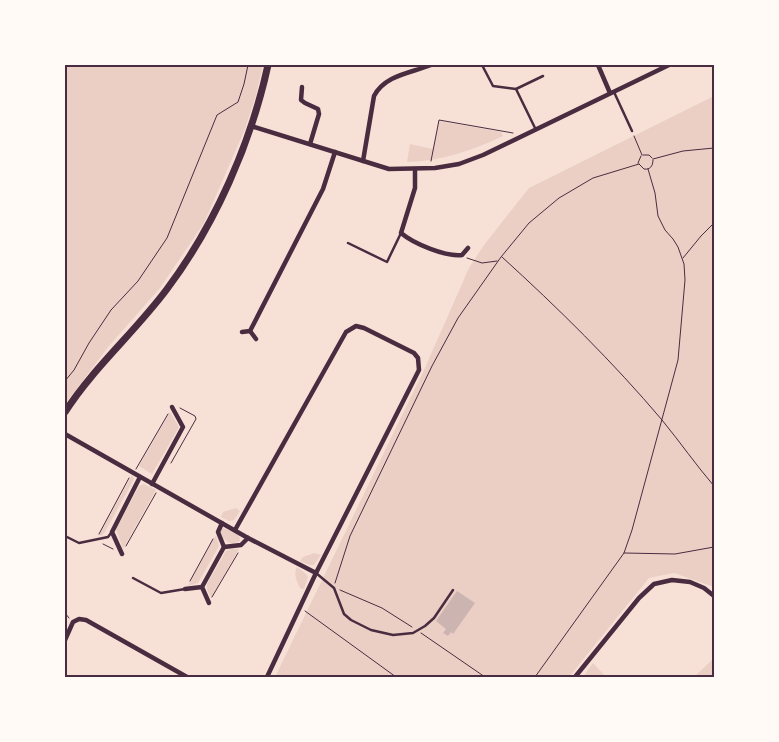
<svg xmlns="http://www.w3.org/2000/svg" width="779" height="742" font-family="'Roboto Condensed',sans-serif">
	<rect width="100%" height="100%" fill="#f7e1d7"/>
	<!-- green -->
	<g fill="#ebcfc5">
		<polygon points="65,65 263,65 256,95 245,129 204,223 160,288 109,346 65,404"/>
		<polygon points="714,96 714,587 674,573 649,578 569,677 275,677 424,370 469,268 484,245 529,188"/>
		<path d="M 439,121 L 501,132 L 503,136 C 471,151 442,161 407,162 L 410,144 L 433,149 Z"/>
		<polygon points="170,412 179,427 152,474 139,466"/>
		<polygon points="132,475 134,479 105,532 101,536 99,535"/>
		<polygon points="144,484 156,490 123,549 116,529 139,486"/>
		<polygon points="236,508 240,511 234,520 229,521 221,517 223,512"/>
		<path d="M 223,528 L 239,534 L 240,541 L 234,544 C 227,543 221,538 220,531 Z"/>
		<polygon points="216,535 219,546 198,583 188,586"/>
		<polygon points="232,549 239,549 211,598 207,589 207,584 226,551"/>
		<polygon points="314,553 321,555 314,565 309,565 300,561 303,557"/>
		<path d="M 297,567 L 305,573 L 308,577 L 304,589 L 300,588 C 297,582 293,574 297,567 Z"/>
		<polygon points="714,658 714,677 694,677"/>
		<polygon points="593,663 606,677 583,677"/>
	</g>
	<!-- building -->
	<polygon fill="#ccb4b1" points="457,591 475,603 453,634 451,632 448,636 443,633 446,629 436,621"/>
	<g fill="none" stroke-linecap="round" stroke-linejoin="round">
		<!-- path -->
		<g stroke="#4a2c40" stroke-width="1">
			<polyline points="634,136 642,155"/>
			<polyline points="643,155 649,155 652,158"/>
			<polyline points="653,159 683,151 714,148"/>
			<polyline points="431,161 439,120 513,133"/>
			<polyline points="638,163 641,156"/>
			<path d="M 639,164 L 644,169 C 650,170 653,166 653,160"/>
			<path d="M 502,257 C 558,308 613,362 662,420 C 680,442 696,465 714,486"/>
			<polyline points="467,258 482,263 497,261"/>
			<polyline points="683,258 701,236 714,223"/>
			<polyline points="65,381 74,370 89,343 111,310 138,281 167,238 217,115 238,102 244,84 248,65"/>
			<polyline points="171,463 196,419 195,416 180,408"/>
			<polyline points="136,469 168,414"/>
			<polyline points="99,534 129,478"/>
			<polyline points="103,544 113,549"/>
			<polyline points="126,546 156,493"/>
			<polyline points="624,553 675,554 714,547"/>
			<polyline points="190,581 213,539"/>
			<polyline points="335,583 350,536 432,366 458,318 501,257 529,223 559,198 593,178 639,164"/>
			<polyline points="340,590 382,608 412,627"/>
			<polyline points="212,597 238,553"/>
			<polyline points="305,611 396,677"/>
			<polyline points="65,613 69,618"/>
			<polyline points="421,633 485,677"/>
			<polyline points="535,677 624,553 632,530 678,360 685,280 684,264 678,247 673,239 665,230 658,216 655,193 648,169"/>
		</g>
		<!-- service -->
		<g stroke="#4a2c40" stroke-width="2.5">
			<polyline points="482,65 493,86 516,89 543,76"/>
			<polyline points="516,89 536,130"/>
			<polyline points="614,92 632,131"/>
			<polyline points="348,243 387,262 401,233"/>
			<polyline points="65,536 79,543 108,537 111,533"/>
			<polyline points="316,573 334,588 344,614 351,620 371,630 393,635 413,633 425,626 434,618 453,590"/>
			<polyline points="133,578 161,593 185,589"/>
		</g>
		<!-- minor -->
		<g stroke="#4a2c40" stroke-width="4.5">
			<polyline points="598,65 610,93"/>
			<polyline points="302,87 301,100 305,103 318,109 319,114 310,144"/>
			<polyline points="251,126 389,169 435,168 459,164 483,155 669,65"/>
			<path d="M 363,161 L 374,96 C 385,75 411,73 431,65"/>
			<path d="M 415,170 L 415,188 L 401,233 C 414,244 446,257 462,255 L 468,248"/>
			<polyline points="250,331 256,339"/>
			<polyline points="242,332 250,331 323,189 335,152"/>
			<polyline points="65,434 248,538 316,573"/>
			<polyline points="152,484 183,427 172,407"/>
			<polyline points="222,523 218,532 224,547 241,545 248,538"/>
			<polyline points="235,530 346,332 356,326 364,328 414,353 418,358 419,370 316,573 267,677"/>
			<polyline points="122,554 112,532 140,477"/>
			<polyline points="185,589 202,587"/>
			<polyline points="209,603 202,587 224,547"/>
			<polyline points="65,640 73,622 79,619 86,620 187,677"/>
			<polyline points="575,677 639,598 654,584 672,580 690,582 704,588 714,596"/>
		</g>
		<!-- primary -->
		<path stroke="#4a2c40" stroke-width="7" d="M 65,412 C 94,367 135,332 167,289 C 215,225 251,143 268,65"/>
	</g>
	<!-- border -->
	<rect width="779" height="742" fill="none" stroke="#fffaf5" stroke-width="132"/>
	<rect x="66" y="66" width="647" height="610" fill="none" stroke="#4a2c40" stroke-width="2"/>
</svg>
